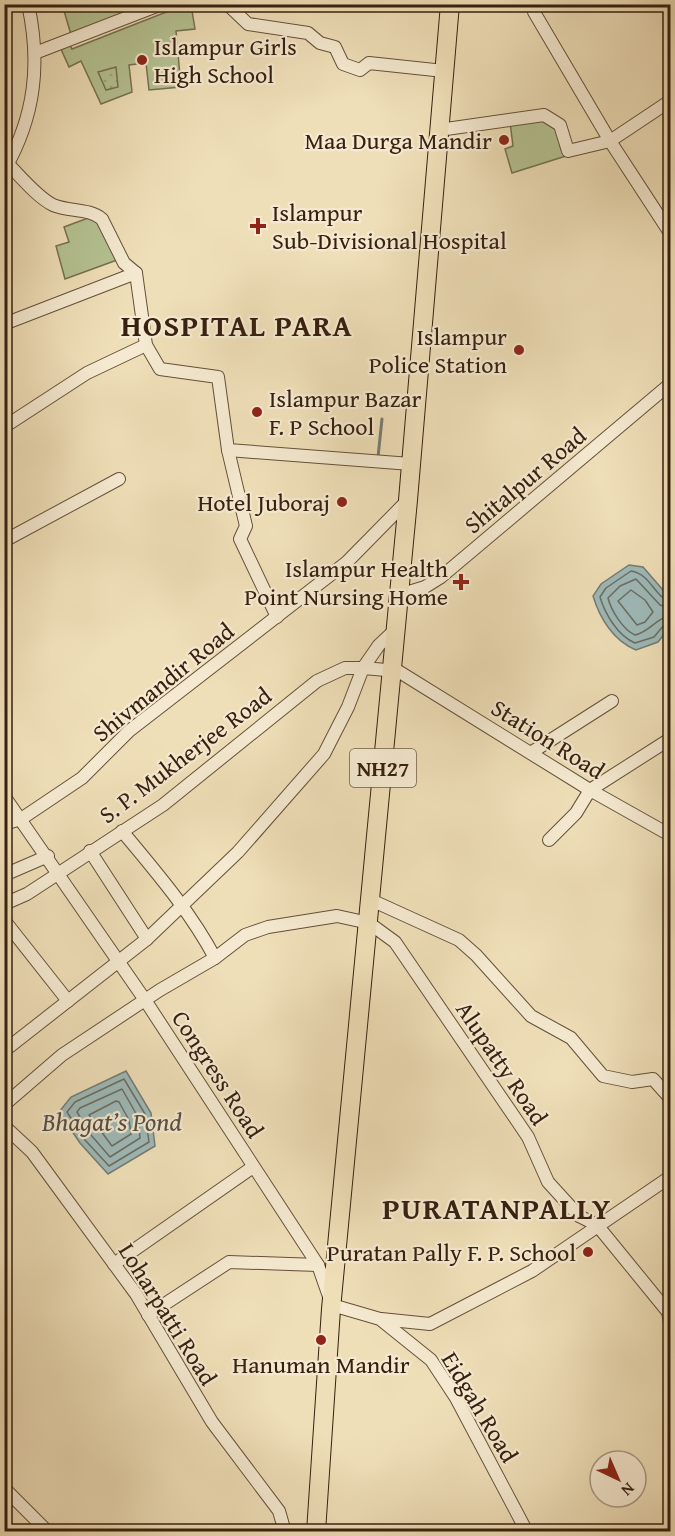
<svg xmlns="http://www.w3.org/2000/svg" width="675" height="1536" font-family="'Gentium Book Plus',serif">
	<defs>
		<pattern id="garden-dots" width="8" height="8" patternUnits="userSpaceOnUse" patternTransform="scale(1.5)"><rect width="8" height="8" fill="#b5c292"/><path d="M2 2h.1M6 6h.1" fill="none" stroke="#9ca67d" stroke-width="1.8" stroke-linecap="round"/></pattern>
	</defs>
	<rect width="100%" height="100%" fill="#efdfb8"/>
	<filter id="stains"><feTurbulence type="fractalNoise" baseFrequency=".00333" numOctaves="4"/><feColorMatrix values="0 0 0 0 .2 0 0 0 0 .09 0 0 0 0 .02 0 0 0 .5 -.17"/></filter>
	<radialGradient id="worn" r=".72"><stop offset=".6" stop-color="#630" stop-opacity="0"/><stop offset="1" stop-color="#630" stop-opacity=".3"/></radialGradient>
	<!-- green -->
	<g fill="#b5c292" stroke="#767151" stroke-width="1.5">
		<polygon points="62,4 157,5 72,38"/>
		<polygon points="184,5 191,5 195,29 176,31 181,87 149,90 146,63 129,65 132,92 101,104 81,61 69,67 60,47 69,44 72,49"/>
		<polygon points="545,119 557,129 566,156 512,173 505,149 513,146 510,122"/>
		<polygon points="88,218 96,219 117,260 65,279 56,246 69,242 64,227"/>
	</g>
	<!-- garden -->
	<polygon fill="url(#garden-dots)" stroke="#767151" stroke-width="1.5" points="116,67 118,87 106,90 98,72"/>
	<!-- water -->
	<g fill="#9ebab9" stroke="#757c75" stroke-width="1.5">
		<path d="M 629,565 L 643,567 L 670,598 L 670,627 L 658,642 L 636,650 C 614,641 600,619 593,596 L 601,584 Z"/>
		<polygon points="126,1071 151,1113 155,1146 108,1174 80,1143 59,1112 71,1097"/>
	</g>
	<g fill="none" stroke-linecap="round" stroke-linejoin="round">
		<!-- shore -->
		<g stroke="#6a6d64" stroke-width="1.5">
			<polygon points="631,590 645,600 653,612 645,622 637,625 618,601"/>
			<path d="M 670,601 C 655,598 651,574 631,571 L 606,588 L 600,597 C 605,614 618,636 635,643 L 654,637 L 664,625 L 670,624"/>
			<path d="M 670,608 L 660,605 L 636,579 L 620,586 L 608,598 C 611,610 623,630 635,635 C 650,632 657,617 670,616"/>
			<polygon points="124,1079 145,1114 149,1142 109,1166 85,1140 67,1112 75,1102"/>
			<polygon points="122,1089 138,1117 140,1138 110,1157 91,1135 77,1112 80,1108"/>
			<polygon points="116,1101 119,1102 129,1120 131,1134 112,1146 89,1115"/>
		</g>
		<!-- stream -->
		<polyline stroke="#757c75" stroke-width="3" points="378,457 382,419"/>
		<defs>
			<g id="street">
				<polyline points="227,4 248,24 308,33 320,43 335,47 343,64 360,70 369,63 444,71"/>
				<polyline points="534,12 610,141 670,233"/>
				<polyline points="35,53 162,4"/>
				<polyline points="439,130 544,115 560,125 568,151 610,141 670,101"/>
				<path d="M 8,164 C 21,177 37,197 53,205 C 69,212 89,208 102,219 L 124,263 L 136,273 L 146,345 L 160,369 L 218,377 L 228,450 L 411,464"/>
				<path d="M 5,169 C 35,116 41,64 28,4"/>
				<polyline points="4,324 136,273"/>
				<polyline points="4,427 87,373 146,345"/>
				<polyline points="228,450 246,526 240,539 277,617"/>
				<polyline points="4,541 119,479"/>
				<polyline points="399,595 425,587 441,577 670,384"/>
				<polyline points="532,752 612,701"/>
				<polyline points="4,796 145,1000 318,1265 332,1305 380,1319 431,1360 456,1398 527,1532"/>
				<polyline points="4,824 21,819 82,778 129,731 347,562 408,500"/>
				<path d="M 122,831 C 156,872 190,911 215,958"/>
				<polyline points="549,840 576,813 590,790 670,739"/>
				<polyline points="90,851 147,939"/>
				<polyline points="4,875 48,856"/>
				<polyline points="371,900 459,940 476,955 531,1016 571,1038 603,1076 632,1082 653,1079 670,1098"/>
				<polyline points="4,904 27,894 163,805 317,681 345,668 363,668 379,645 396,629"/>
				<polyline points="4,920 68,1001"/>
				<polyline points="4,1051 147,939 238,852 324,754 348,707 363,668 398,671 590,790 670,835"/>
				<polyline points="4,1105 62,1055 160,990 215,958 245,935 268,927 337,916 369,923 395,942 528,1137 548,1182 579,1216 597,1225 668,1312 670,1323"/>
				<polyline points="4,1126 32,1152 136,1294 212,1422 279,1511 285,1532"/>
				<polyline points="114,1264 253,1167"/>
				<polyline points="148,1315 229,1262 318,1265"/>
				<polyline points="381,1319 430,1324 532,1271 670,1177"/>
				<polyline points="4,1488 48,1532"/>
			</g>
			<polyline id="primary" points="316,1532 331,1309 408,500 450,4"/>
		</defs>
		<!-- street casing -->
		<use href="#street" stroke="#65503a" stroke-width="14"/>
		<!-- primary casing -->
		<use href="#primary" stroke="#372010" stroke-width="20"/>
		<!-- street -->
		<use href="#street" stroke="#f5ead1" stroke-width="12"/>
		<!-- primary -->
		<use href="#primary" stroke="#efdfb8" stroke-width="18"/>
	</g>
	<!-- markers -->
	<g fill="#8f2418" stroke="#f5ead1" stroke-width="2">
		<circle cx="142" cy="60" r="6"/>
		<circle cx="504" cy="140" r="6"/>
		<path d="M255 217h6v6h6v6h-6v6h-6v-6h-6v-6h6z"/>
		<circle cx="519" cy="350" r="6"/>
		<circle cx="257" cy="412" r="6"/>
		<circle cx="342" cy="502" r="6"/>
		<path d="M458 573h6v6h6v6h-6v6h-6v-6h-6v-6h6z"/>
		<circle cx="588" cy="1252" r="6"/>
		<circle cx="321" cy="1340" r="6"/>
	</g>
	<g text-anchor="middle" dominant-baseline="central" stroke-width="4.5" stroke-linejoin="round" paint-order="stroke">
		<!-- shield labels -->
		<rect fill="#f5ead1" stroke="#705d4a" stroke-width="1.5" x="350" y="749" width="66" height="38" rx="4.5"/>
		<g font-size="22" font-weight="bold" fill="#372010">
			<text x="383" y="768">NH27</text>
		</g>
		<!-- poi labels -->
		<g font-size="24" fill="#372010" stroke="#f5ead1" text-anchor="end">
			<text x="154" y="46" text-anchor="start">Islampur Girls<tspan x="154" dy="28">High School</tspan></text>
			<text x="492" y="140">Maa Durga Mandir</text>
			<text x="272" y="212" text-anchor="start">Islampur<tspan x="272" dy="28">Sub-Divisional Hospital</tspan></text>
			<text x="507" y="336">Islampur<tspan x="507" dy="28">Police Station</tspan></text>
			<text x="269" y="398" text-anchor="start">Islampur Bazar<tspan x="269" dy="28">F. P School</tspan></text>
			<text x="330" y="502">Hotel Juboraj</text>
			<text x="448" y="568">Islampur Health<tspan x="448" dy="28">Point Nursing Home</tspan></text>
			<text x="576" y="1252">Puratan Pally F. P. School</text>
			<text x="321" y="1364" text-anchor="middle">Hanuman Mandir</text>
		</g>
		<!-- street labels -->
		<g font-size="24" fill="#372010" stroke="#f5ead1">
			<text transform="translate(525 480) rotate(-40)">Shitalpur Road</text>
			<text transform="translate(163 682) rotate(-39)">Shivmandir Road</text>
			<text transform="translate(548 739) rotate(32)">Station Road</text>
			<text transform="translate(185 755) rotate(-37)">S. P. Mukherjee Road</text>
			<text transform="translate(502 1063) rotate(56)">Alupatty Road</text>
			<text transform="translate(218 1074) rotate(57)">Congress Road</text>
			<text transform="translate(168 1314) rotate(58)">Loharpatti Road</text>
			<text transform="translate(480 1407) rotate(59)">Eidgah Road</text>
		</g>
		<!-- water labels -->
		<g font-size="26" font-style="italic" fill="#564e43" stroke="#f5ead1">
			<text x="112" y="1121">Bhagat’s Pond</text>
		</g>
		<!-- district labels -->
		<g font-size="30" font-weight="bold" letter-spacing="1.5" fill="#372010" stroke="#f5ead1">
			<text x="237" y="325">HOSPITAL PARA</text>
			<text x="497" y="1208">PURATANPALLY</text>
		</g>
	</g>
	<!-- margin -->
	<rect width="675" height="1536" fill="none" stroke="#efdfb8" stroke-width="24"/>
	<rect x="6" y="6" width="663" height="1524" fill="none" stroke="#372010" stroke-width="3"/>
	<rect x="12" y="12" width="651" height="1512" fill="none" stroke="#372010" stroke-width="1.5"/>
	<!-- north arrow -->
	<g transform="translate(618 1479) rotate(136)"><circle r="28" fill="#f5ead1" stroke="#a99984" stroke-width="1.5"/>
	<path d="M0-4.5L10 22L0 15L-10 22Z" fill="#8f2418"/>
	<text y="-9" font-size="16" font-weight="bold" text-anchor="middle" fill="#372010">N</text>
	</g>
	<rect width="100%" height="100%" filter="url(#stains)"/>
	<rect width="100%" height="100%" fill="url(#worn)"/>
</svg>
